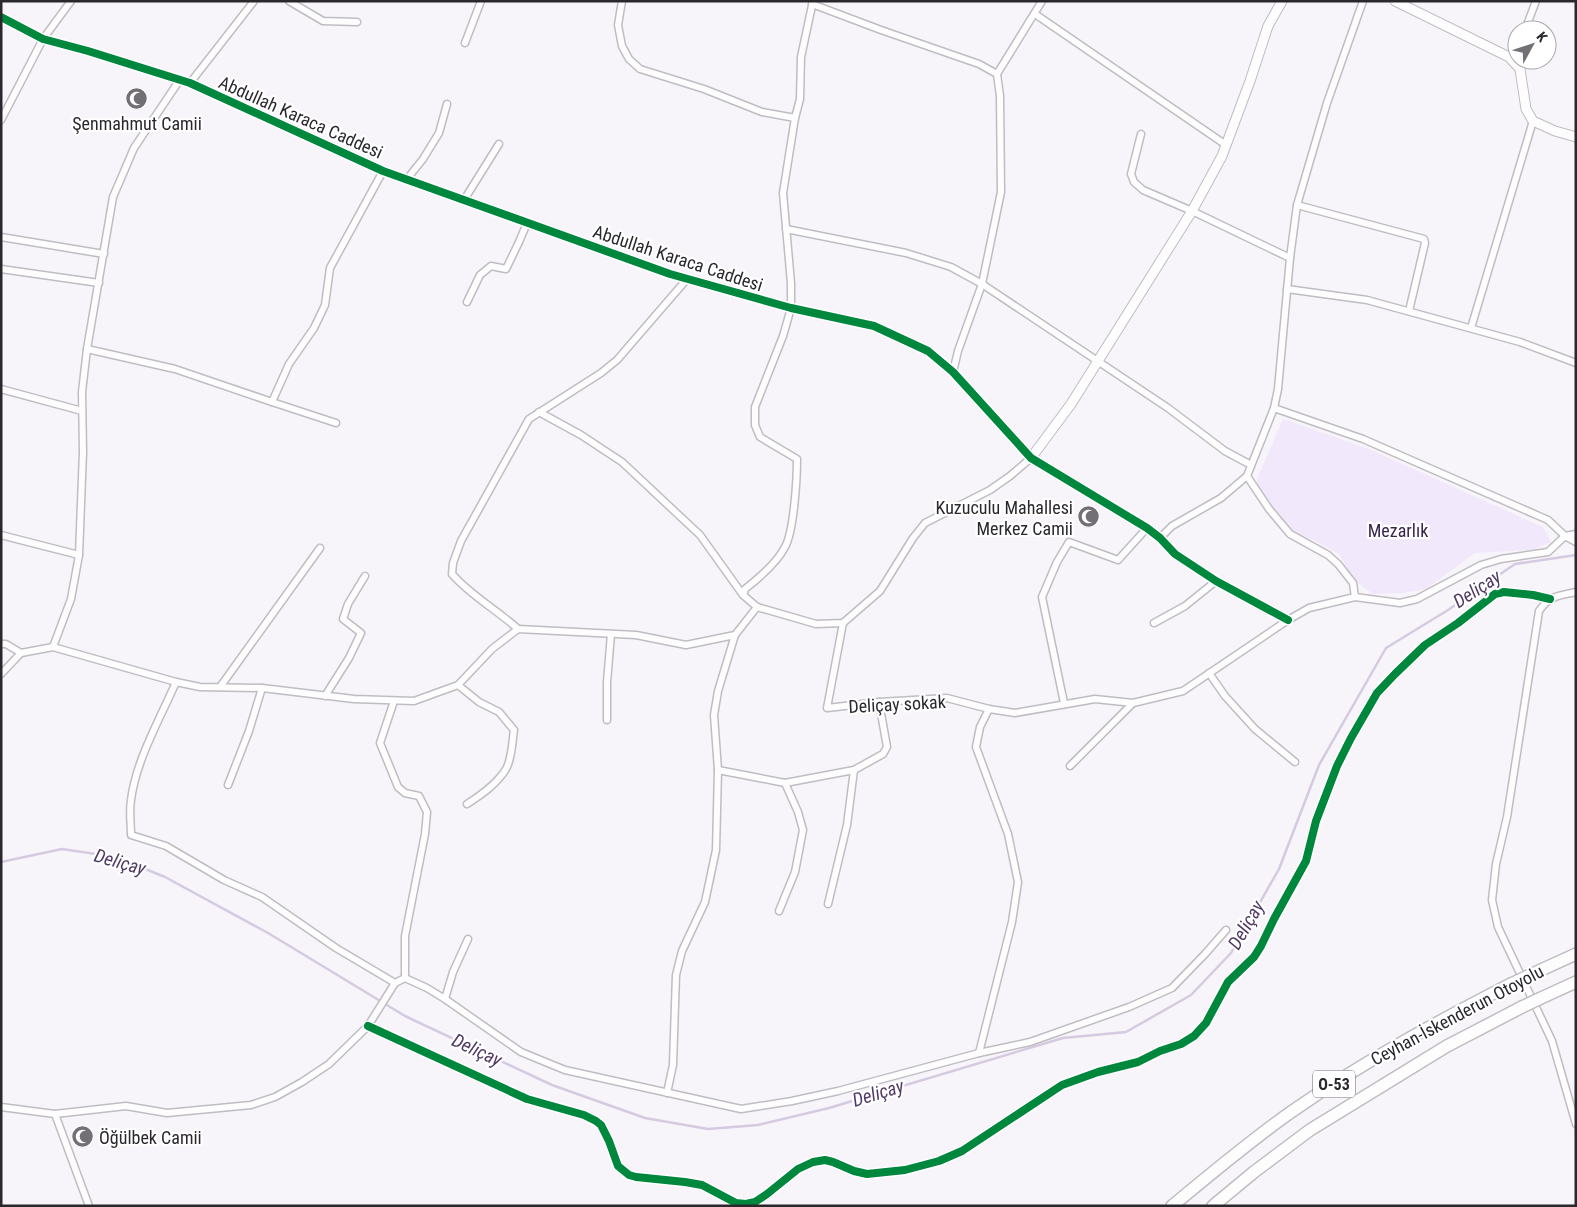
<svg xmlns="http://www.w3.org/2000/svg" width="1577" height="1207" font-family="'Roboto Condensed',sans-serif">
	<rect width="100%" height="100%" fill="#f7f4fa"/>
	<!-- green -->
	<polygon fill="#f2e8fb" points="1283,419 1369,449 1543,527 1551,542 1533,550 1475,553 1426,589 1403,593 1373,594 1354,580 1339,554 1313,540 1292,532 1260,493 1257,479"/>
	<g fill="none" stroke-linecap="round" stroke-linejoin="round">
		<!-- stream -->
		<polyline stroke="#d5cae0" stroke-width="2.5" points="1,862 62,849 116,857 165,877 268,933 405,1016 552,1085 645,1118 708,1129 758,1125 829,1108 1063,1038 1126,1032 1191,995 1231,953 1279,869 1319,765 1386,648 1448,610 1515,564 1576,555"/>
		<defs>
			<g id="street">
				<polyline points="289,1 323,21 357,22"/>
				<polyline points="622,1 618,25 622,46 629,59 640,69 704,89 762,112 795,118"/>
				<polyline points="812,4 881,30 979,64 997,74"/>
				<polyline points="1035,14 1226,145"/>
				<polyline points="1,17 43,39 88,51 190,83 383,171 670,274 791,308 874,326 928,351 953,372 1031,458 1147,528 1160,538 1175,554 1216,581 1288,620"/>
				<polyline points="1525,30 1536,1"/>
				<polyline points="465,43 481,1"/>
				<polyline points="1513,62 1517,51"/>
				<polyline points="190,83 254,1"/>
				<polyline points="1,120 43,39 71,1"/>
				<polyline points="1141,134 1131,174 1134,182 1143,190 1192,211 1290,258"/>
				<polyline points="407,179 423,159 439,133 447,104"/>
				<polyline points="464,200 499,144"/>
				<polyline points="1297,205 1424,239 1425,243 1409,311"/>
				<polyline points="786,229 906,253 951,267 982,284 1168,408 1225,451 1251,465"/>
				<polyline points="1,237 104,254"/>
				<polyline points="1,269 99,283"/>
				<polyline points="1287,289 1367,300 1520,342 1576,363"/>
				<polyline points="467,302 480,275 491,266 506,269 519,242 527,223"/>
				<polyline points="1471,328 1533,121"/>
				<polyline points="87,349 175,369 272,402 289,364 314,328 325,305 330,268 383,171"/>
				<polyline points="953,372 958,351 982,284 1001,192 1000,96 997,74 1042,1"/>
				<polyline points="1,389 82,411"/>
				<polyline points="272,402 336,423"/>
				<polyline points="1274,408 1363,439 1548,520 1565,536 1576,542"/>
				<polyline points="539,412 581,435 622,462 700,535 743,595 757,607 816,624 843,623 880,591 913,538 925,523 990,490 1010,476 1031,458"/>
				<polyline points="1247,476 1269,509 1290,534 1328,555 1338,564 1353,583 1355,597"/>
				<polyline points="1,535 79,555"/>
				<polyline points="1160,538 1172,526 1221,498 1247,476 1274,408 1278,389 1290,258 1297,205 1327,103 1363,1"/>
				<path d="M 1576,592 C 1558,596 1550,595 1539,611 L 1507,817 L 1496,864 L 1492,900 L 1498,927 L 1552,1041 L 1576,1124"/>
				<path d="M 743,595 L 745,589 C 759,578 777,563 785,547 C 794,531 797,478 797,459 L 760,437 L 755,425 L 755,407 L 783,336 L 791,308 L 791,283 L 783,193 L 795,118 L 800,99 L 801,57 L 813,1"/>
				<polyline points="843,623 827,708 879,702 947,698 989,709 1015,713 1095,699 1133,703 1183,691 1288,620 1309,608 1355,597 1400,603 1417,599 1481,565 1501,559 1548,552 1565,536 1576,534"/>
				<polyline points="1154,623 1185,606 1216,581"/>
				<path d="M 518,629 C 497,610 470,595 452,574 L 453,563 L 461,541 L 529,419 L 601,373 L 617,360 L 687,279"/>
				<polyline points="1,644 6,644 21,653 53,647 176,682 200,687 262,688 354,699 414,701 458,685 492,649 518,629 636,635 686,645 735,635 757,607"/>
				<polyline points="53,647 71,599 79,555 83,452 82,392 87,349 113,197 134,148 179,81"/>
				<polyline points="1209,673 1225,696 1255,729 1295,762"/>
				<polyline points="1,674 21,653"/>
				<path d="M 176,682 C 160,719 136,760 131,800 C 129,811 131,824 131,835 L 166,846 L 224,880 L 262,897 L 336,948 L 395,983"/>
				<path d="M 458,685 L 479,702 L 499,712 L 514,730 C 512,743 512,759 506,769 C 497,784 481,795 467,804"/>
				<polyline points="220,687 320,548"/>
				<polyline points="325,696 349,658 361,633 343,619 348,604 365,576"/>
				<polyline points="1064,703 1042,597 1057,562 1069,542 1118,560 1147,528"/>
				<polyline points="607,720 607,682 611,634"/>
				<polyline points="1070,766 1133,703"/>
				<polyline points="718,770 785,783 854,770 883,754 887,747 879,702"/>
				<polyline points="228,785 249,731 262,688"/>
				<polyline points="828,904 847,825 854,770"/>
				<polyline points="779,911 795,872 803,830 798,812 785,783"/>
				<polyline points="405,978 427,988 445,999 521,1052 565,1070 741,1109 792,1101 838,1091 979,1053 1030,1042 1129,1007 1172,988 1205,954 1226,930"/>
				<polyline points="445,999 453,972 468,939"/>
				<polyline points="368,1026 527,1099 584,1115 596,1121 601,1125 609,1141 618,1166 629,1175 636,1177 685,1182 702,1185 736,1203 746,1204 755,1202 767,1194 798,1169 813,1162 825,1160 833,1162 854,1171 867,1174 905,1170 939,1161 962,1151 1062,1085 1098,1072 1138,1062 1160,1051 1181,1044 1194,1036 1206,1023 1228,982 1254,957 1261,946 1274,919 1306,861 1316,821 1337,766 1351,738 1377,693 1395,674 1425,645 1458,623 1495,594 1504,592 1533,595 1550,599"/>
				<polyline points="979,1053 1012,922 1018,882 1008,834 976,747 980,727 989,709"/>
				<polyline points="667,1093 673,1065 676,975 682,951 705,902 716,850 718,770 714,715 718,691 735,635"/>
				<polyline points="1,1107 55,1114 126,1106 167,1113 251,1105 275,1097 302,1082 329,1064 368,1026 395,983 405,978 405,936 425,834 427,812 419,796 405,793 398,787 380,743 394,701"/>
				<polyline points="55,1114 89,1206"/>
			</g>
			<g id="secondary">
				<polyline points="1395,1 1509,57 1520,69 1526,109 1533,121 1555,131 1576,137"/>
				<polyline points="1031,458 1071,404 1192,211 1222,156 1250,81 1268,26 1282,1"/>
			</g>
			<g id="highway">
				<polyline points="1530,975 1576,954"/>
				<polyline points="1541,998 1576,982"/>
				<path d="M 1172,1206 C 1212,1173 1252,1139 1294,1110 C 1363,1062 1437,1022 1511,984"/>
				<polyline points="1213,1206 1254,1172 1310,1130 1447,1046 1522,1007"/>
			</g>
		</defs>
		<!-- street casing -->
		<use href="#street" stroke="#bfbdc2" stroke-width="9"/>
		<!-- secondary casing -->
		<use href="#secondary" stroke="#bfbdc2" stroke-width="11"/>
		<!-- highway casing -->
		<use href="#highway" stroke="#bfbdc2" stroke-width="14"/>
		<!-- street -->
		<use href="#street" stroke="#fefdfe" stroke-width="6"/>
		<!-- secondary -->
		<use href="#secondary" stroke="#fefdfe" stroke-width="9"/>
		<!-- highway -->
		<use href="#highway" stroke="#fefdfe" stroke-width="11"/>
		<defs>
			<g id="highway-bridge">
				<polyline points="1511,984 1530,975"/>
				<polyline points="1522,1007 1541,998"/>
			</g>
		</defs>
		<!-- highway-bridge casing -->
		<use href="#highway-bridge" stroke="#bfbdc2" stroke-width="14" stroke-linecap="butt"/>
		<!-- highway-bridge -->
		<use href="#highway-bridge" stroke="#fefdfe" stroke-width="11"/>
		<defs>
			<g id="cycleway">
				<polyline points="1,17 43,39 88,51 190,83 383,171 670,274 791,308 874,326 928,351 953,372 1031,458 1147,528 1160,538 1175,554 1216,581 1288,620"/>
				<polyline points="368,1026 527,1099 584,1115 596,1121 601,1125 609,1141 618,1166 629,1175 636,1177 685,1182 702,1185 736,1203 746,1204 755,1202 767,1194 798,1169 813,1162 825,1160 833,1162 854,1171 867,1174 905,1170 939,1161 962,1151 1062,1085 1098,1072 1138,1062 1160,1051 1181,1044 1194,1036 1206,1023 1228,982 1254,957 1261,946 1274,919 1306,861 1316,821 1337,766 1351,738 1377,693 1395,674 1425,645 1458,623 1495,594 1504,592 1533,595 1550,599"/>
			</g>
		</defs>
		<!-- cycleway casing -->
		<use href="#cycleway" stroke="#fff" stroke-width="11"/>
		<!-- cycleway -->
		<use href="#cycleway" stroke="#00873e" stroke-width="8"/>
	</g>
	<!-- icons -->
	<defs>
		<symbol id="mosque-disc" viewBox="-11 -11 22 22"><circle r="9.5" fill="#726f75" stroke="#fff"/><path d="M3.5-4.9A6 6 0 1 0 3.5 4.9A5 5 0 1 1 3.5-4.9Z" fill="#fff"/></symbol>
	</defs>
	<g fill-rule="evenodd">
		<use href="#mosque-disc" x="124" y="86" width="25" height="25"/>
		<use href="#mosque-disc" x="1076" y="504" width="25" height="25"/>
		<use href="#mosque-disc" x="70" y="1124" width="25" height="25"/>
	</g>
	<g text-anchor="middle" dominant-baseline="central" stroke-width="4.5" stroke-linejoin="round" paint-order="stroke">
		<!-- shield labels -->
		<rect fill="#fff" stroke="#6b686c" stroke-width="1" x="1313" y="1070.5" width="42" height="27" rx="4"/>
		<g font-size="16" font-weight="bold" fill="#2b282d">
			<text x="1334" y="1084">O-53</text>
		</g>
		<!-- street labels -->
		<g font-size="18" fill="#2b282d" stroke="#fff">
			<text transform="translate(301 117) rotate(24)">Abdullah Karaca Caddesi</text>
			<text transform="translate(678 258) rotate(18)">Abdullah Karaca Caddesi</text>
			<text transform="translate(897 704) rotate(-3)">Deliçay sokak</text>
			<text transform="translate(1457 1015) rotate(-28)">Ceyhan-İskenderun Otoyolu</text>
		</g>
		<!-- poi labels -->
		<g font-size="18" fill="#2b282d" stroke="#fff">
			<text x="137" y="123">Şenmahmut Camii</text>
			<text x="1073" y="507" text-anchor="end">Kuzuculu Mahallesi<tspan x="1073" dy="21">Merkez Camii</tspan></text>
			<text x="99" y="1137" text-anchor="start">Öğülbek Camii</text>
		</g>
		<!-- park labels -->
		<g font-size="18" fill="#3a254d" stroke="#fff">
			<text x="1398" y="530">Mezarlık</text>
		</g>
		<!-- water labels -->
		<g font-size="19" font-style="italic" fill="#513b66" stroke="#fff">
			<text transform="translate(1477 589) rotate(-33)">Deliçay</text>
			<text transform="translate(120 862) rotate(16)">Deliçay</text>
			<text transform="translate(1246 925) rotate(-60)">Deliçay</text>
			<text transform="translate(477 1050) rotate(25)">Deliçay</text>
			<text transform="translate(878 1093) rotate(-17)">Deliçay</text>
		</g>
	</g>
	<!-- border -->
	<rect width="1577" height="1207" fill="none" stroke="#2b282d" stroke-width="5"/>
	<!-- north arrow -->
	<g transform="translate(1532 45) rotate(50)"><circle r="24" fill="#ffffff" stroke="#aaa9ab"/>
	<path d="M0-4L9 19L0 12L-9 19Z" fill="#726f75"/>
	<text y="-8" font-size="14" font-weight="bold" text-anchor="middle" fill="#2b282d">K</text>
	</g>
</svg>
